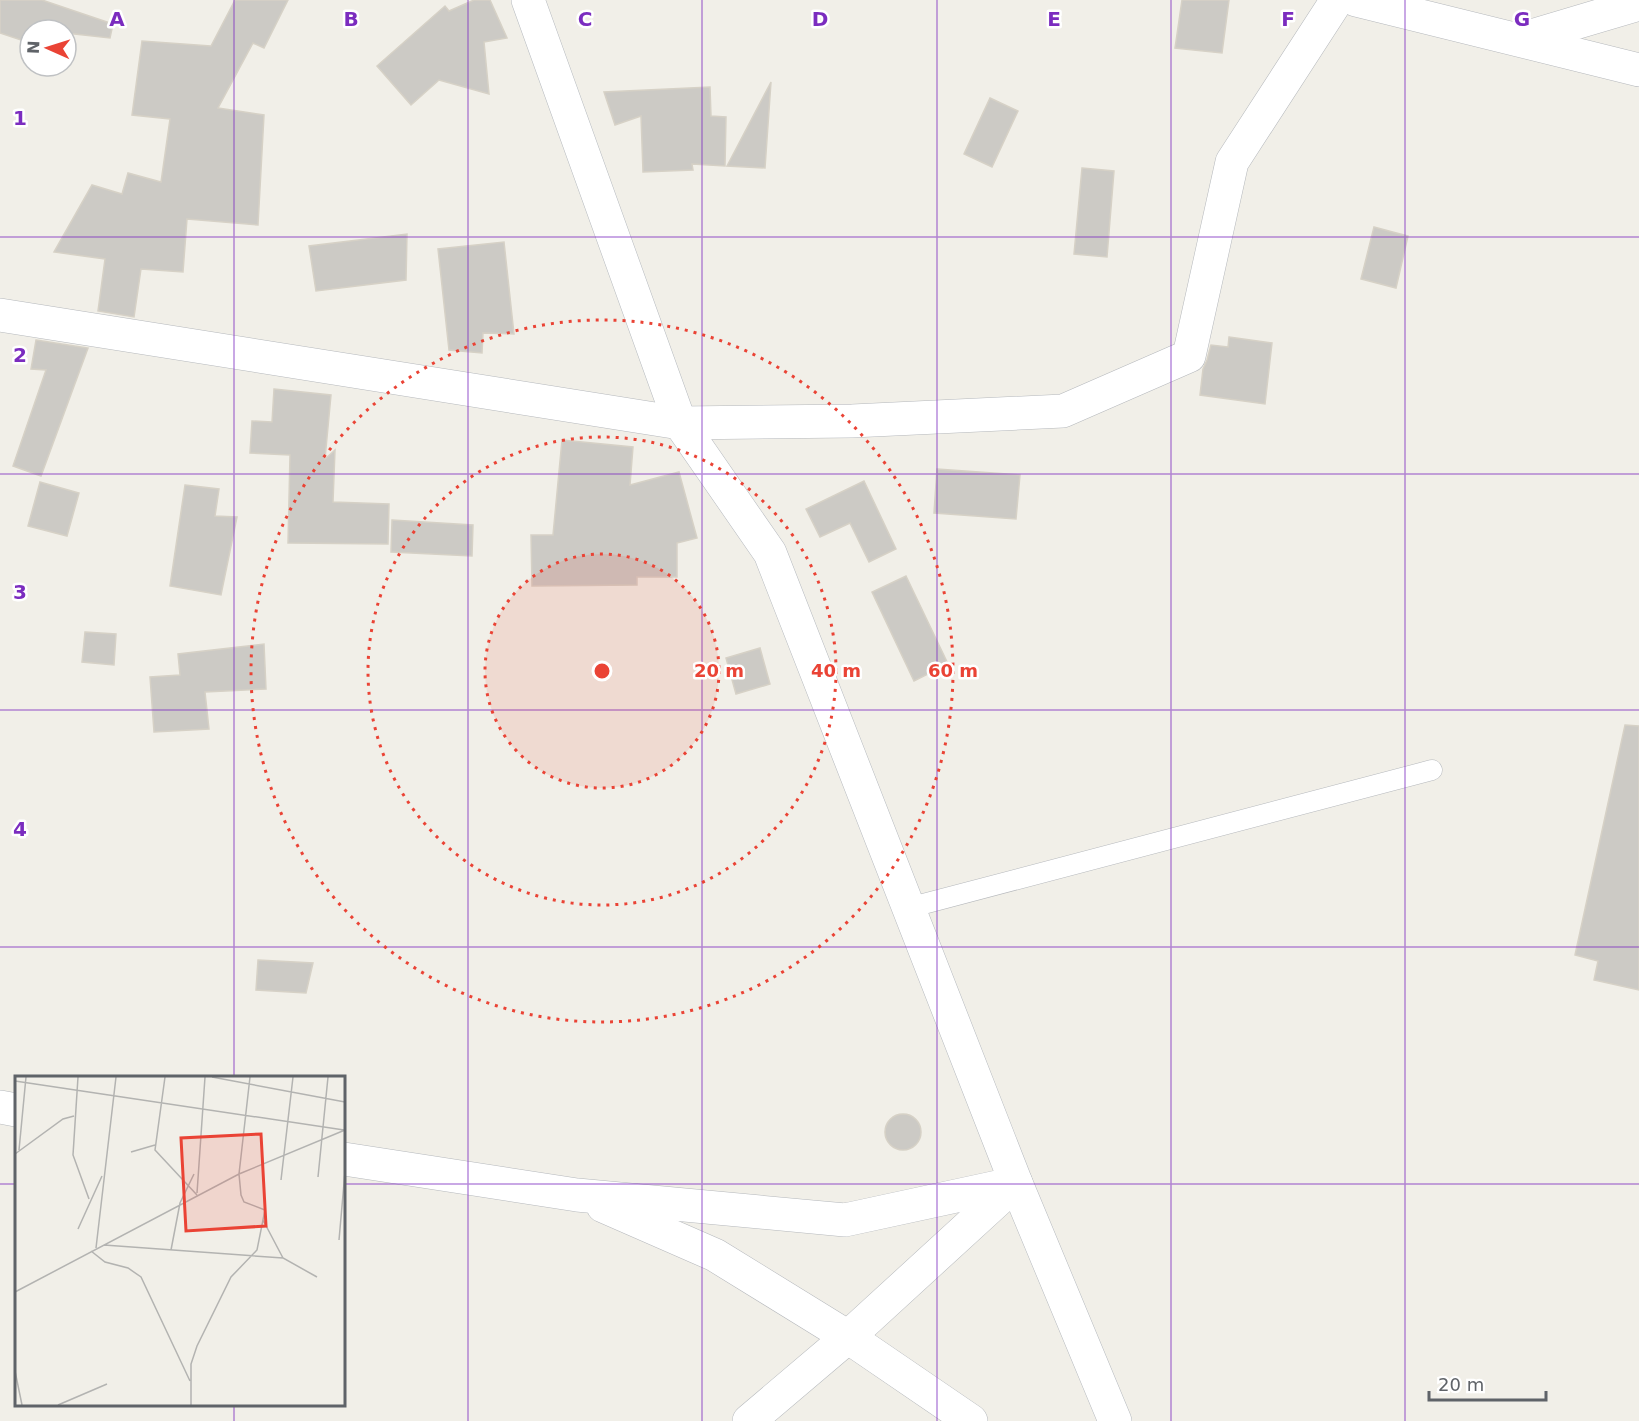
<svg xmlns="http://www.w3.org/2000/svg" width="1639" height="1421" font-family="'DejaVu Sans',sans-serif">
	<rect width="100%" height="100%" fill="#f1efe8"/>
	<!-- building -->
	<g fill="#cccac5" stroke="#d6d1c6" stroke-width="1.5">
		<polygon points="0,0 42,0 113,24 110,38 66,33 66,30 30,28 30,43 0,33"/>
		<polygon points="235,0 288,0 264,48 253,43 218,108 264,115 258,225 187,219 183,272 141,269 134,317 98,311 105,259 54,252 92,185 122,194 128,173 161,182 170,119 132,115 142,41 211,46"/>
		<polygon points="474,0 490,0 507,38 484,42 489,94 439,80 411,105 377,66 445,6 449,11"/>
		<polygon points="1182,0 1229,0 1222,53 1175,48"/>
		<polygon points="771,82 765,168 727,166"/>
		<polygon points="710,87 711,116 726,117 725,166 692,164 693,170 643,172 641,116 615,125 604,92"/>
		<polygon points="990,98 1018,111 992,167 964,154"/>
		<polygon points="1082,168 1114,171 1107,257 1074,254"/>
		<polygon points="1374,227 1408,236 1396,288 1361,279"/>
		<polygon points="407,234 406,280 316,291 309,246"/>
		<polygon points="504,242 514,334 483,333 482,353 449,350 438,249"/>
		<polygon points="1229,337 1272,343 1265,404 1200,395 1203,369 1207,360 1211,345 1228,347"/>
		<polygon points="36,340 88,348 41,476 13,466 46,370 31,369"/>
		<polygon points="274,389 331,395 325,459 335,450 333,502 389,504 388,544 288,543 290,455 250,453 252,421 272,422"/>
		<polygon points="562,440 633,447 630,485 679,472 697,538 677,543 677,577 637,577 637,585 532,586 531,535 553,535"/>
		<polygon points="937,469 1020,475 1016,519 934,513"/>
		<polygon points="864,481 896,549 869,562 850,523 820,537 806,509"/>
		<polygon points="40,482 79,493 67,536 28,526"/>
		<polygon points="185,485 219,489 215,516 237,517 221,595 170,586"/>
		<polygon points="392,520 473,525 472,556 391,552"/>
		<polygon points="906,576 948,664 914,681 872,592"/>
		<polygon points="85,632 116,634 114,665 82,662"/>
		<polygon points="264,644 266,689 205,692 209,729 154,732 150,677 180,675 178,654"/>
		<polygon points="760,648 770,684 736,694 726,658"/>
		<polygon points="1625,725 1639,726 1639,990 1594,980 1598,961 1575,955"/>
		<polygon points="258,960 313,963 306,993 256,990"/>
		<circle cx="903" cy="1132" r="18"/>
	</g>
	<g fill="none" stroke-linecap="round" stroke-linejoin="round">
		<defs>
			<polyline id="service" points="908,908 1432,770"/>
			<g id="minor">
				<polyline points="1356,0 1639,70"/>
				<polyline points="1521,39 1639,4"/>
				<polyline points="0,315 680,423 852,421 1063,411 1189,356 1232,162 1337,0"/>
				<polyline points="0,1107 16,1110"/>
				<polyline points="344,1159 577,1195 845,1220 1016,1183"/>
				<polyline points="603,1206 715,1255 848,1337 971,1421"/>
				<polyline points="749,1421 848,1337 1015,1184"/>
			</g>
			<polyline id="secondary" points="528,0 680,423 770,553 1016,1183 1115,1421"/>
		</defs>
		<!-- service casing -->
		<use href="#service" stroke="#b5b8bc" stroke-width="21"/>
		<!-- minor casing -->
		<use href="#minor" stroke="#b5b8bc" stroke-width="34"/>
		<!-- secondary casing -->
		<use href="#secondary" stroke="#b6babf" stroke-width="34"/>
		<!-- service -->
		<use href="#service" stroke="#fff" stroke-width="20"/>
		<!-- minor -->
		<use href="#minor" stroke="#fff" stroke-width="33"/>
		<!-- secondary -->
		<use href="#secondary" stroke="#fff" stroke-width="33"/>
	</g>
	<!-- grid -->
	<path fill="none" stroke="#7b2cbf" stroke-width="1.5" stroke-opacity="0.55" d="M 234,0 L 234,1078M 468,0 L 468,1421M 702,0 L 702,1421M 937,0 L 937,1421M 1171,0 L 1171,1421M 1405,0 L 1405,1421M 0,237 L 1639,237M 0,474 L 1639,474M 0,710 L 1639,710M 0,947 L 1639,947M 0,1184 L 16,1184M 344,1184 L 1639,1184M 234,1404 L 234,1421"/>
	<!-- distance rings -->
	<circle cx="602" cy="671" r="117" fill="#ea4335" fill-opacity=".12"/>
	<g fill="none" stroke="#ea4335" stroke-width="3" stroke-dasharray="3 6">
		<circle cx="602" cy="671" r="117"/>
		<circle cx="602" cy="671" r="234"/>
		<circle cx="602" cy="671" r="351"/>
	</g>
	<!-- overview -->
	<g transform="translate(15 1076)">
		<rect width="330" height="330" fill="#f1efe8"/>
		<path fill="none" stroke="#b3b3b1" stroke-width="1.5" d="M 63,1 L 58,79 L 74,123M 150,1 L 140,74 L 182,119M 197,1 L 330,26M 0,5 L 329,54M 4,74 L 11,1M 116,76 L 140,69M 0,78 L 48,43 L 59,40M 303,101 L 313,1M 266,104 L 278,1M 182,117 L 190,1M 248,144 L 268,182 L 302,201M 63,153 L 87,100M 324,164 L 330,96M 89,169 L 268,182M 81,172 L 101,1M 156,174 L 165,127 L 179,98M 76,175 L 90,186 L 113,192 L 126,201 L 175,305M 0,216 L 224,98 L 330,54M 0,295 L 7,329M 43,329 L 92,308M 176,329 L 176,288 L 182,270 L 216,201 L 242,174 L 250,134 L 229,126 L 226,119 L 224,98 L 235,1"/>
		<path fill="#ea4335" fill-opacity="0.15" stroke="#ea4335" stroke-width="3" d="M 246,58 L 251,150 L 171,155 L 166,62 Z"/>
		<rect width="330" height="330" fill="none" stroke="#5f6368" stroke-width="3"/>
	</g>
	<g font-size="20" text-anchor="middle" font-weight="bold" fill="#7b2cbf" stroke="#fff" stroke-width="5" stroke-linejoin="round" paint-order="stroke">
		<text x="117" y="26">A</text>
		<text x="351" y="26">B</text>
		<text x="585" y="26">C</text>
		<text x="820" y="26">D</text>
		<text x="1054" y="26">E</text>
		<text x="1288" y="26">F</text>
		<text x="1522" y="26">G</text>
		<text x="20" y="125">1</text>
		<text x="20" y="362">2</text>
		<text x="20" y="599">3</text>
		<text x="20" y="836">4</text>
	</g>
	<circle cx="602" cy="671" r="9" fill="#ea4335" stroke="#fff" stroke-width="3"/>
	<g font-size="18" text-anchor="middle" font-weight="bold" fill="#ea4335" stroke="#fff" stroke-width="5" stroke-linejoin="round" paint-order="stroke">
		<text x="719" y="677">20 m</text>
		<text x="836" y="677">40 m</text>
		<text x="953" y="677">60 m</text>
	</g>
	<!-- north arrow -->
	<g transform="translate(48 48) rotate(273)"><circle r="28" fill="#ffffff" stroke="#bfc1c3" stroke-width="1.5"/>
	<path d="M0-4.5L10 22L0 15L-10 22Z" fill="#ea4335"/>
	<text y="-9" font-size="16" font-weight="bold" text-anchor="middle" fill="#5f6368">N</text>
	</g>
	<!-- scale -->
	<path d="M1429 1391v9h117v-9" fill="none" stroke="#5f6368" stroke-width="3"/>
	<text x="1438" y="1391" font-size="18" fill="#5f6368" stroke="#ffffff" stroke-width="4.5" paint-order="stroke">20 m</text>
</svg>
